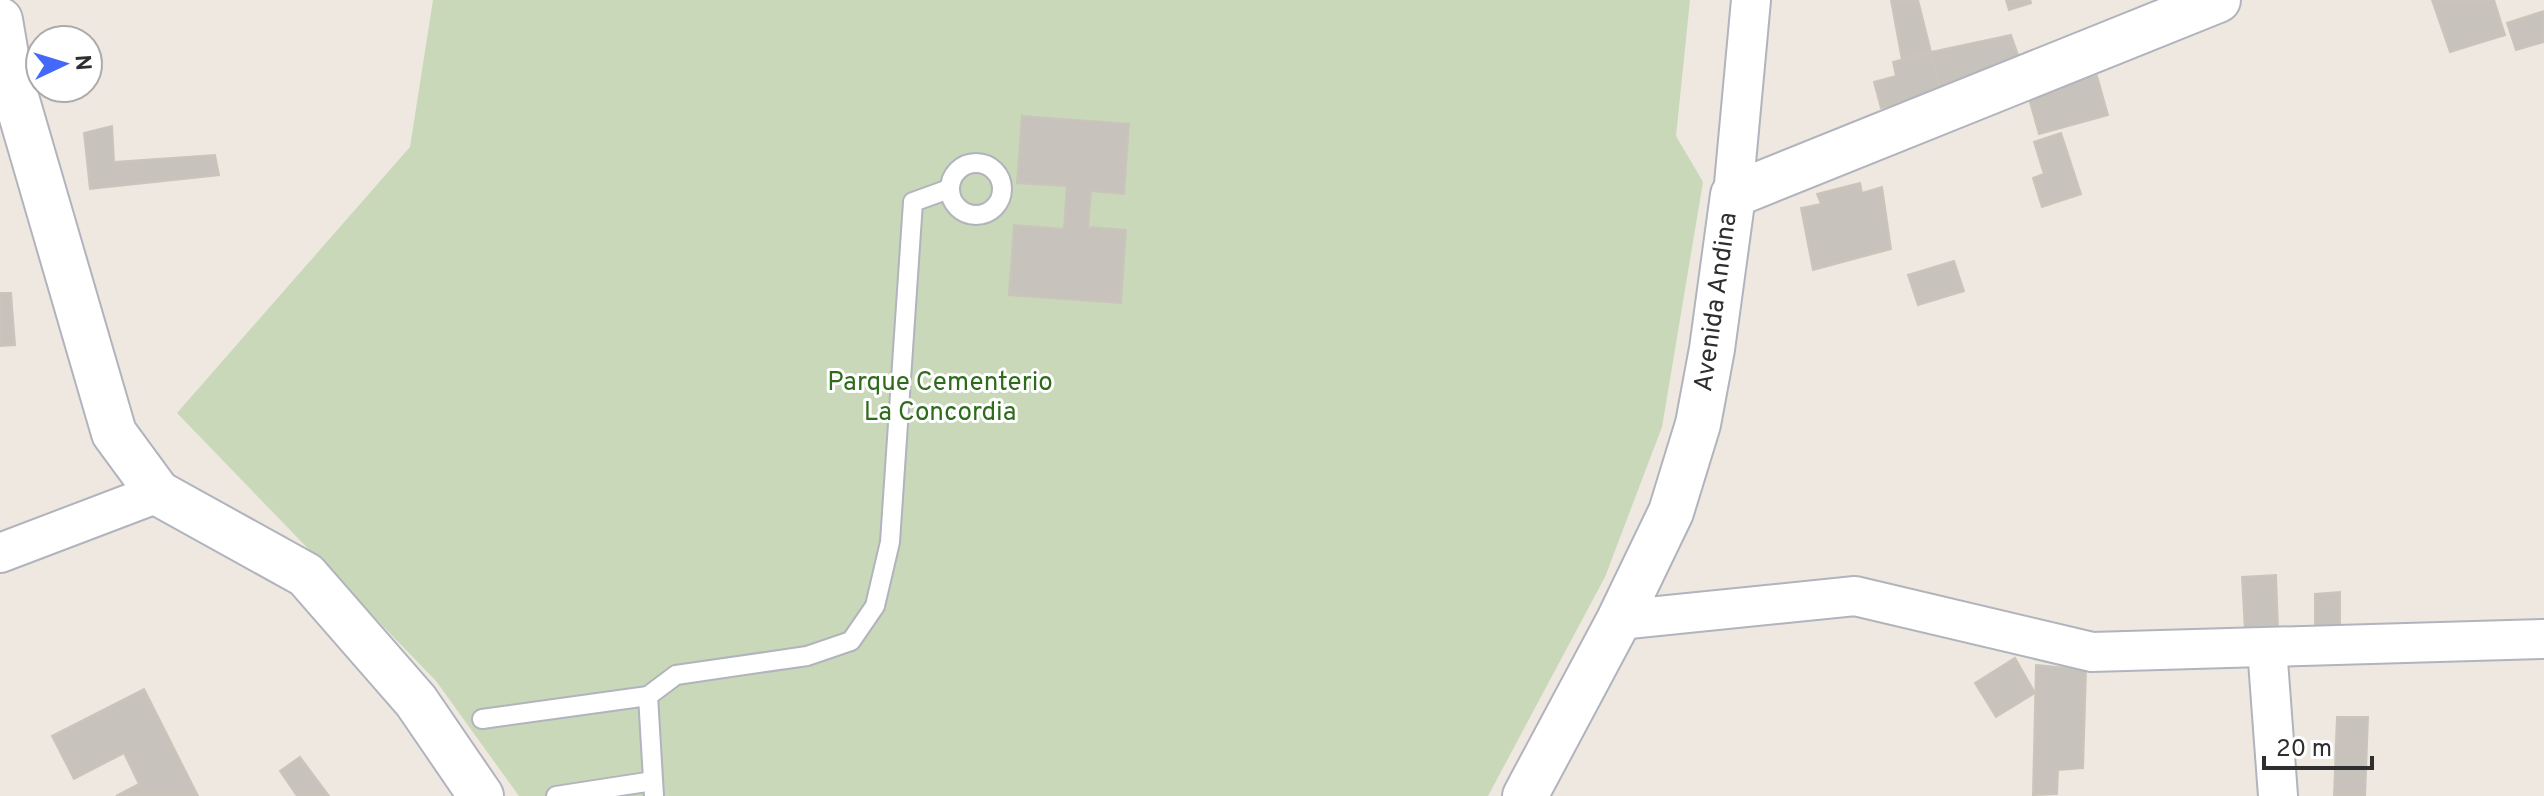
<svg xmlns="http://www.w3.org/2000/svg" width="2544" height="796" font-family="Overpass,sans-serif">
	<rect width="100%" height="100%" fill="#eee8e1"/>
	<!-- cemetery -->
	<polygon fill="#c8d8b8" points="433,0 1690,0 1676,136 1703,182 1662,427 1605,577 1488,796 519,796 436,681 177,413 410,147"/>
	<!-- building -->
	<g fill="#c7c3bc" stroke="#cac4ba" stroke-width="2">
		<polygon points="1891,0 1918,0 1931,52 1902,60"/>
		<polygon points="2006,0 2030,0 2031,3 2009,10"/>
		<polygon points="2432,0 2494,0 2505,35 2450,52"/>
		<polygon points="2544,11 2544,42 2516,50 2507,23"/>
		<polygon points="2011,35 2022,66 1941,92 1931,52"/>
		<polygon points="1931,52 1941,92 1881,108 1874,82 1896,76 1893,62"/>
		<polygon points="2097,76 2108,115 2039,134 2028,95"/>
		<polygon points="1022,116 1129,124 1124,194 1091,191 1088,227 1126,230 1121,303 1009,295 1014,225 1064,229 1067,186 1017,183"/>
		<polygon points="112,126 114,162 215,155 219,175 90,189 84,133"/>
		<polygon points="2061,133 2081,194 2042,207 2033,178 2044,174 2034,142"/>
		<polygon points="1860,183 1862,193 1882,187 1891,249 1813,270 1801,208 1821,204 1817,194"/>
		<polygon points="1954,261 1964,291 1918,305 1908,275"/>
		<polygon points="0,293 11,293 15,345 0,346"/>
		<polygon points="2276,575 2278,629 2245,631 2242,577"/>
		<polygon points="2340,592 2340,635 2315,635 2315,594"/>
		<polygon points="2015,658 2035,693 1996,717 1975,683"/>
		<polygon points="2036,665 2086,670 2083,768 2058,770 2057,794 2033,795"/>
		<polygon points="144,689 198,796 116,796 139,784 124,753 74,779 52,736"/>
		<polygon points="2337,717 2368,717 2365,796 2334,796"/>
		<polygon points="300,757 329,796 297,796 280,771"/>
	</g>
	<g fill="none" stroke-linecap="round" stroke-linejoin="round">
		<defs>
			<g id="lane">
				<circle cx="976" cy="189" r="26"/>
				<polyline points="482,719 648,696"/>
				<polyline points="556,796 653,781"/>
				<polyline points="654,796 648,696 676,675 807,656 851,641 875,606 890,542 913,202 949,189"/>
			</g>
			<g id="street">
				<polyline points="1733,195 1751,0"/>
				<polyline points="0,553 158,493"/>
				<polyline points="1619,620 1855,596 2092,652 2544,639"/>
				<polyline points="2267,647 2278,796"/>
			</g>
			<g id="secondary">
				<polyline points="0,20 9,73 114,433 158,493 306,575 416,701 481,796"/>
				<polyline points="1525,796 1619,620 1671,512 1698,424 1712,349 1733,195 2218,0"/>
			</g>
		</defs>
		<!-- lane casing -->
		<use href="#lane" stroke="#b1b3bd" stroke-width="22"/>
		<!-- street casing -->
		<use href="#street" stroke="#b1b3bd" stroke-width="42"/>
		<!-- secondary casing -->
		<use href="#secondary" stroke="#b1b3bd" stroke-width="48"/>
		<!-- lane -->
		<use href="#lane" stroke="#fff" stroke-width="18"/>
		<!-- street -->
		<use href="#street" stroke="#fff" stroke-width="38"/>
		<!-- secondary -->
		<use href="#secondary" stroke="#fff" stroke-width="44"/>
	</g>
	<g text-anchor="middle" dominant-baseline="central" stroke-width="6" stroke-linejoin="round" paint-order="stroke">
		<!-- street labels -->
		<g font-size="26" fill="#2e2e2e" stroke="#fff">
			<text transform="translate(1717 302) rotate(-82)">Avenida Andina</text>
		</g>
		<!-- park labels -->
		<g font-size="26" fill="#2e6c1c" stroke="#fff">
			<text x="940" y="383">Parque Cementerio<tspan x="940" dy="30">La Concordia</tspan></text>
		</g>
	</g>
	<!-- north arrow -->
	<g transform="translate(64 64) rotate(86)"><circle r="38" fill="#ffffff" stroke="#ababab" stroke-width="2"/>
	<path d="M0-6L14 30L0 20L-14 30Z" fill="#4469f8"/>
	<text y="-12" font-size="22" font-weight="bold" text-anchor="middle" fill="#2e2e2e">N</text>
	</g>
	<!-- scale -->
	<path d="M2264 756v12h108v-12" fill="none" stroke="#2e2e2e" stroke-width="4"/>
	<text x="2276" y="756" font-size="24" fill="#2e2e2e" stroke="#ffffff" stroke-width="6" paint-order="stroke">20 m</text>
</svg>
